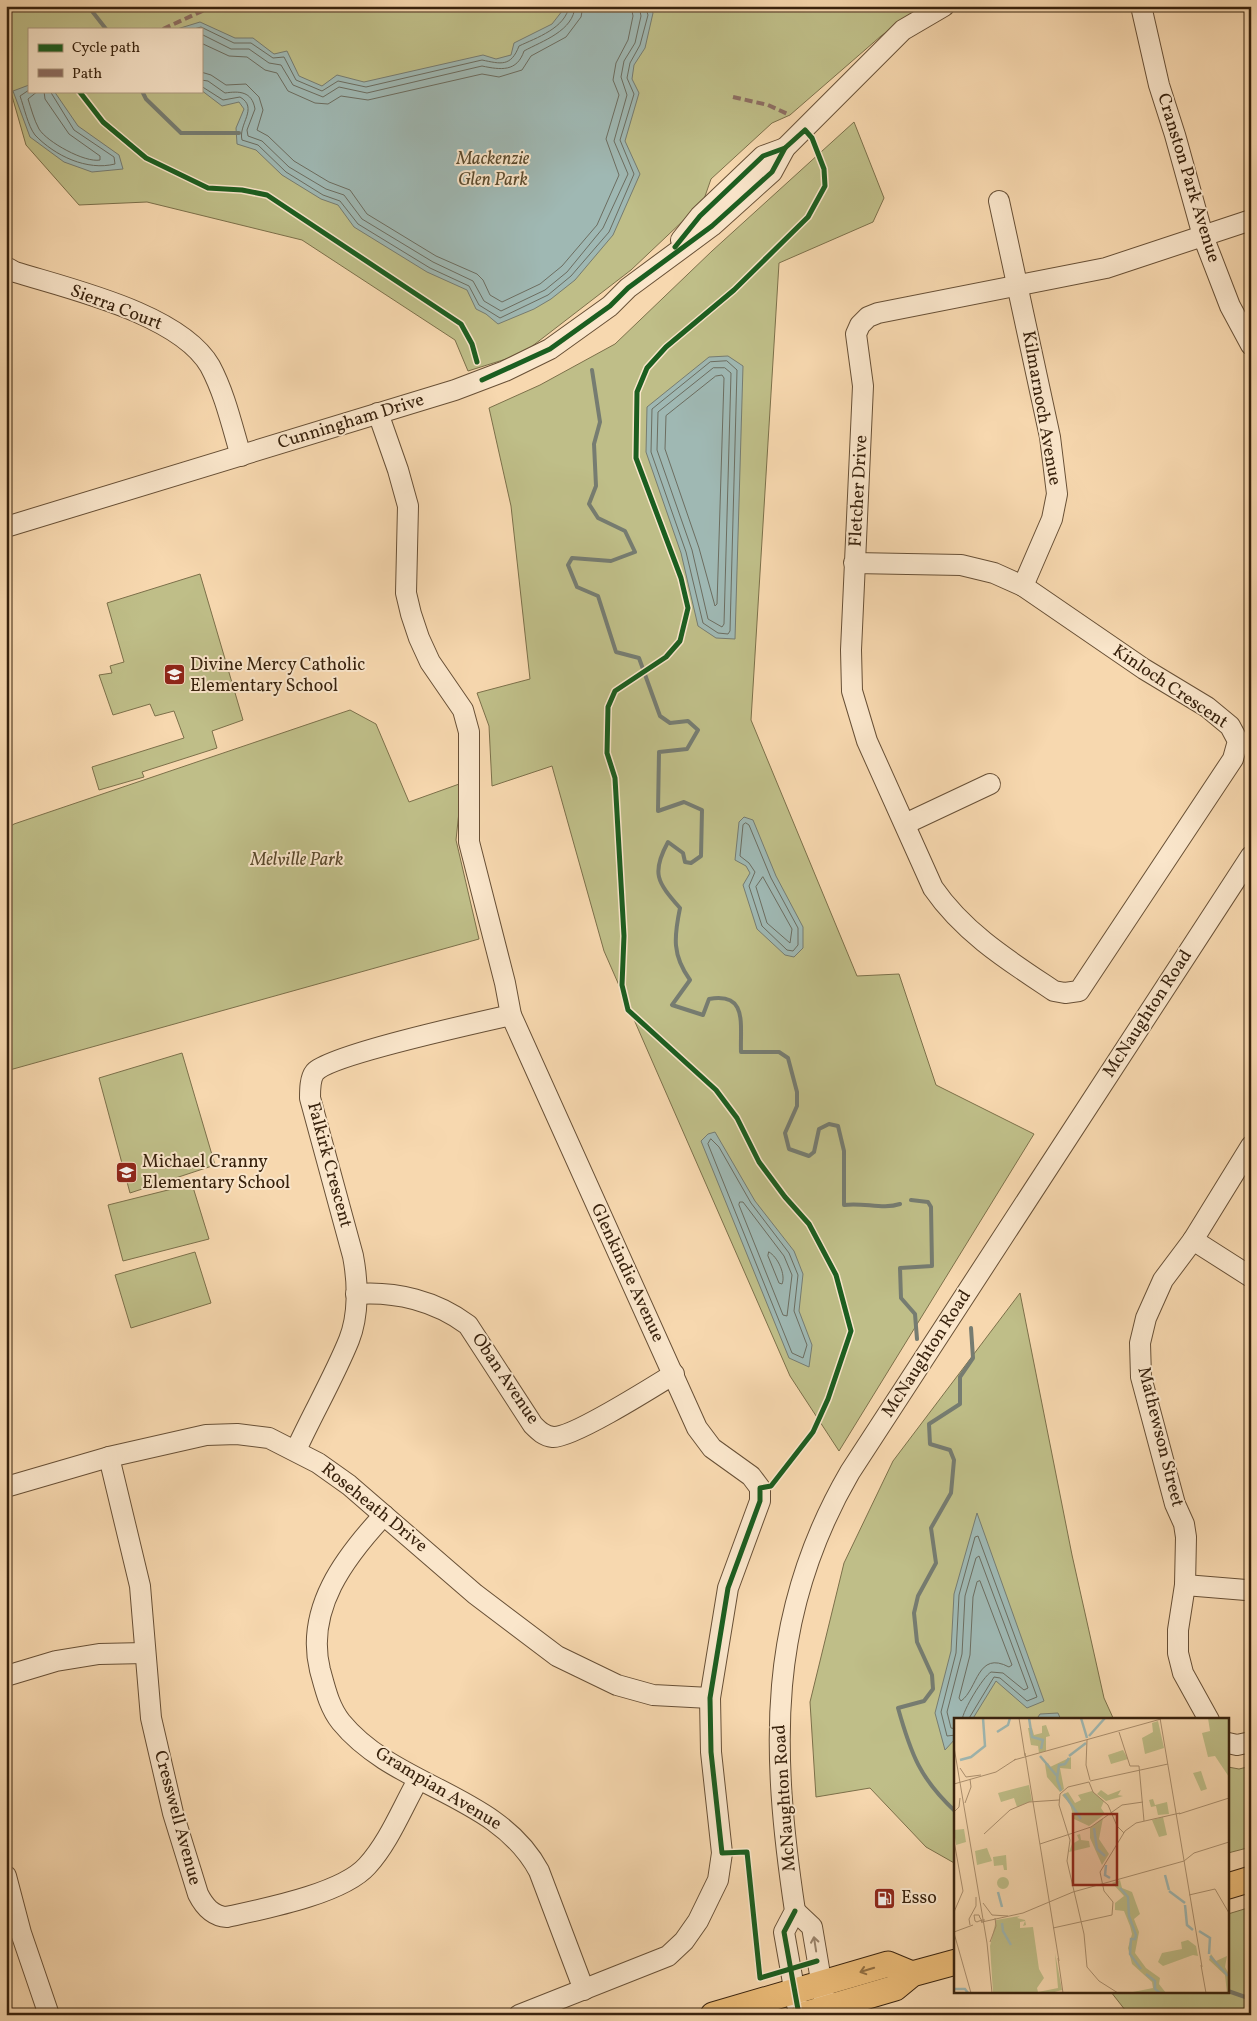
<svg xmlns="http://www.w3.org/2000/svg" width="1257" height="2021" font-family="Vollkorn,serif">
	<rect width="100%" height="100%" fill="#f7d8af"/>
	<filter id="stains"><feTurbulence type="fractalNoise" baseFrequency=".004" numOctaves="4"/><feColorMatrix values="0 0 0 0 .2 0 0 0 0 .09 0 0 0 0 .02 0 0 0 .5 -.17"/></filter>
	<radialGradient id="worn" r=".72"><stop offset=".6" stop-color="#630" stop-opacity="0"/><stop offset="1" stop-color="#630" stop-opacity=".3"/></radialGradient>
	<!-- green -->
	<g fill="#bfbe88" stroke="#7c704a" fill-rule="evenodd">
		<path d="M 6,6 L 920,6 L 921,7 L 881,36 L 790,115 L 772,123 L 711,179 L 703,202 L 631,270 L 522,354 L 468,371 L 455,340 L 302,240 L 147,202 L 79,205 L 26,145 L 6,75 ZM 29,29 L 201,29 L 201,91 L 29,91 Z"/>
		<polygon points="854,122 884,198 873,222 779,263 751,720 857,976 899,974 936,1085 1034,1134 839,1451 790,1376 604,951 552,766 492,786 489,726 477,693 530,679 511,506 489,408 540,385 615,344 712,251"/>
		<polygon points="200,574 243,720 212,731 217,748 142,772 144,777 99,790 92,767 184,738 174,711 155,716 150,704 113,715 99,675 112,673 110,666 124,662 107,603"/>
		<polygon points="350,710 376,724 409,802 462,783 456,840 479,939 6,1071 6,829 14,824"/>
		<polygon points="182,1053 215,1165 130,1193 99,1078"/>
		<polygon points="192,1184 209,1239 123,1261 108,1205"/>
		<polygon points="195,1252 211,1303 131,1328 115,1275"/>
		<polygon points="1020,1293 1072,1555 1104,1698 1114,1720 956,1720 956,1864 926,1847 870,1788 816,1797 810,1702 844,1563 893,1461"/>
		<polygon points="1251,1766 1251,1847 1228,1853 1228,1767 1239,1769"/>
		<polygon points="1251,1907 1251,2015 1129,2015 1111,1992 1228,1992 1228,1914"/>
	</g>
	<!-- water -->
	<g fill="#9fb8b3" stroke="#767c71">
		<polygon points="566,6 649,6 653,13 645,48 634,65 632,79 639,93 625,141 640,174 613,235 575,280 551,299 534,309 498,324 486,314 476,309 467,290 427,272 354,227 338,205 321,199 282,175 256,150 237,144 236,128 244,109 239,102 222,106 201,90 201,29 177,29 200,22 235,38 253,38 274,54 287,51 299,76 322,86 337,75 364,82 483,55 496,59 511,55 514,43 552,24"/>
		<polygon points="29,85 29,91 54,91 78,126 119,155 123,169 92,172 64,162 30,137 13,91"/>
		<polygon points="728,356 743,366 735,639 716,638 698,626 681,553 646,452 647,407 709,357"/>
		<polygon points="744,817 753,820 776,876 803,927 803,948 794,957 785,955 757,929 743,885 750,873 746,866 735,860 739,822"/>
		<polygon points="715,1132 755,1201 794,1251 803,1274 799,1311 812,1345 809,1367 789,1358 701,1141 708,1134"/>
		<polygon points="977,1513 1044,1701 1027,1708 996,1681 972,1720 956,1720 956,1738 945,1750 935,1713 951,1651 954,1594"/>
		<polygon points="1058,1713 1061,1720 1036,1720 1040,1714"/>
	</g>
	<g fill="none" stroke-linecap="round" stroke-linejoin="round">
		<!-- shore -->
		<g stroke="#6c6d60" stroke-width="1">
			<path d="M 194,29 L 201,27 L 234,43 L 251,43 L 273,58 L 284,57 L 296,80 L 322,91 L 338,81 L 366,87 L 482,60 C 501,64 511,67 519,46 C 536,38 566,28 569,6"/>
			<path d="M 201,34 L 231,49 L 249,49 L 269,63 L 281,65 L 293,85 L 323,97 L 339,87 L 367,93 L 482,66 C 501,70 517,72 524,51 C 542,41 574,31 575,6"/>
			<polyline points="201,43 229,56 247,57 265,70 277,73 288,91 315,103 328,104 341,96 368,100 482,74 499,77 522,70 531,56 566,37 581,17 583,6"/>
			<polyline points="201,72 211,75 226,85 246,84 259,97 263,110 257,130 268,136 294,161 329,182 350,190 367,214 436,256 477,274 483,280 490,295 502,302 540,284 562,266 597,225 619,175 606,139 619,95 613,80 616,63 628,40 633,16 631,6"/>
			<path d="M 201,80 L 208,81 L 225,93 C 239,91 252,91 255,109 L 247,130 L 248,136 L 262,141 L 289,167 L 326,189 L 344,195 L 362,219 L 433,262 L 473,281 L 484,301 L 501,311 L 545,290 L 567,272 L 603,228 L 628,174 L 614,141 L 627,95 L 621,77 L 624,61 L 635,43 L 641,16 L 639,6"/>
			<path d="M 201,86 L 223,100 L 240,97 C 259,108 238,124 242,140 L 258,145 L 286,172 L 323,195 L 340,201 L 358,224 L 430,268 L 469,286 L 479,305 L 500,318 L 548,295 L 571,276 L 609,232 L 634,174 L 620,140 L 634,94 L 627,78 L 630,63 L 640,45 L 648,15 L 645,6"/>
			<path d="M 29,90 L 20,96 C 24,107 28,126 35,135 C 55,156 87,171 115,164 L 114,157 L 74,130 L 50,91"/>
			<path d="M 38,91 L 28,99 C 31,108 34,120 39,129 C 47,142 85,163 100,160 L 100,156 L 69,134 L 45,99 L 44,91"/>
			<polygon points="727,361 737,370 730,631 728,634 718,633 703,623 686,552 651,452 652,409 710,362"/>
			<polygon points="725,368 731,373 724,624 722,627 708,619 692,550 657,450 658,412 713,368"/>
			<polygon points="716,376 722,375 724,378 717,604 715,606 699,548 665,449 666,416"/>
			<polygon points="746,823 749,825 771,878 798,928 798,945 793,951 787,950 762,926 749,886 755,872 749,863 740,856 743,825"/>
			<polygon points="763,877 792,929 790,943 767,923 756,887"/>
			<polygon points="711,1139 719,1147 751,1203 789,1253 798,1275 794,1311 807,1345 803,1358 792,1353 708,1144"/>
			<polygon points="740,1202 743,1202 784,1256 792,1275 787,1316 783,1315 739,1205"/>
			<path d="M 769,1252 C 778,1257 786,1275 782,1284 L 779,1283 L 768,1256 Z"/>
			<path d="M 980,1581 L 1012,1665 L 1009,1667 C 977,1650 978,1689 961,1701 L 959,1698 L 970,1655 L 973,1597 L 977,1582 Z"/>
			<path d="M 956,1729 L 951,1728 L 947,1712 L 962,1654 L 965,1596 L 976,1558 L 979,1556 L 1028,1688 L 1024,1690 L 1003,1673 L 991,1672 C 983,1677 963,1710 962,1720"/>
			<polyline points="956,1735 947,1736 941,1712 956,1653 959,1595 975,1537 978,1536 1037,1697 1027,1701 1000,1678 994,1677 968,1720"/>
		</g>
		<!-- stream -->
		<g stroke="#767c71" stroke-width="4">
			<polyline points="88,6 106,29"/>
			<polyline points="142,91 146,99 181,133 239,133"/>
			<path d="M 592,370 L 600,422 L 594,444 L 596,486 L 589,504 L 598,518 L 625,531 L 635,552 L 611,561 L 572,558 L 568,565 L 577,587 L 598,596 L 616,652 L 639,658 L 660,716 L 670,723 L 688,721 L 698,730 L 687,749 L 659,752 L 658,811 L 684,802 L 702,810 L 701,856 L 691,863 L 685,862 L 683,853 L 668,842 C 651,873 657,882 680,908 C 674,937 672,955 690,980 L 672,1005 L 703,1015 L 709,999 C 748,992 740,1024 741,1052 L 779,1052 L 788,1058 L 797,1092 L 797,1106 L 785,1133 L 789,1149 L 809,1156 L 814,1152 L 819,1129 L 829,1124 L 838,1126 L 844,1151 L 844,1205 C 863,1202 883,1210 900,1204"/>
			<polyline points="911,1200 928,1202 931,1207 932,1266 900,1268 901,1298 915,1314 917,1339"/>
			<path d="M 956,1812 C 920,1779 911,1754 898,1708 L 924,1701 L 933,1689 L 932,1675 L 917,1642 L 914,1613 L 918,1596 L 936,1563 L 931,1528 L 951,1493 L 954,1460 L 950,1450 L 930,1444 L 929,1424 L 960,1404 L 960,1377 L 973,1358 L 971,1328"/>
			<polyline points="1228,1991 1251,1999"/>
		</g>
		<defs>
			<g id="minor">
				<polyline points="1141,6 1159,85 1175,135 1203,236 1230,306 1251,345"/>
				<polyline points="999,201 1050,437 1057,494 1052,519 1023,586"/>
				<polyline points="681,240 700,216 763,156 785,148"/>
				<path d="M 6,267 L 15,272 C 70,289 180,314 210,366 C 225,394 232,426 241,456"/>
				<polyline points="378,413 398,470 408,506 406,593 411,614 419,638 430,662 463,710 469,732 469,842 505,983 511,1015 697,1428 712,1448 751,1476 760,1488 760,1501 728,1588 710,1698 711,1752 722,1853 718,1880 698,1921 684,1941 668,1956 519,2015"/>
				<polyline points="6,527 455,390 505,371 550,349 610,306 628,288 712,226 772,172 785,148 903,30 944,6"/>
				<path d="M 854,563 L 961,565 L 994,573 L 1023,586 L 1144,669 L 1207,707 L 1230,726 L 1238,741 L 1233,759 L 1079,991 L 1065,993 L 1054,991 C 1009,961 964,933 933,888 L 867,741 L 852,691 L 851,650 L 863,386 L 856,334 L 860,325 L 868,317 L 878,313 L 1106,268 L 1251,220"/>
				<polyline points="905,824 990,784"/>
				<polyline points="1193,1240 1251,1277"/>
				<path d="M 356,1294 C 396,1291 436,1301 468,1325 L 533,1425 C 539,1431 544,1436 553,1437 C 572,1438 653,1387 674,1374"/>
				<path d="M 296,1450 C 313,1413 334,1377 349,1340 C 359,1315 358,1282 353,1256 L 310,1098 C 310,1090 310,1078 315,1072 C 330,1055 480,1022 511,1015"/>
				<path d="M 109,1457 L 140,1586 L 151,1718 L 173,1813 L 198,1894 C 204,1906 212,1916 227,1917 C 263,1909 342,1894 367,1866 C 389,1842 402,1808 418,1780"/>
				<polyline points="6,1487 109,1457 206,1435 237,1434 269,1438 318,1463 349,1485 475,1594 557,1656 617,1685 653,1695 710,1698"/>
				<path d="M 384,1515 C 345,1557 305,1609 320,1670 C 325,1688 329,1707 341,1722 C 395,1788 498,1794 539,1871 L 584,1990"/>
				<polyline points="1185,1585 1246,1590"/>
				<polyline points="6,1676 56,1661 99,1654 145,1653"/>
				<polyline points="1209,1720 1183,1673 1178,1653 1178,1630 1185,1585 1186,1537 1184,1524 1175,1504 1141,1377 1140,1343 1146,1318 1163,1280 1193,1240 1251,1146"/>
				<polyline points="1228,1743 1237,1745 1251,1742"/>
				<polyline points="6,1876 21,1933 49,2015"/>
				<polyline points="795,1911 812,1927 824,1998"/>
				<path d="M 797,2005 L 784,1932 L 795,1911 C 771,1751 766,1616 850,1472 L 1251,856"/>
			</g>
			<g id="major">
				<polyline points="1228,1886 1251,1879"/>
				<polyline points="713,2015 888,1964 912,1974"/>
				<polyline points="803,2015 895,1988 912,1974 956,1962"/>
			</g>
		</defs>
		<!-- minor casing -->
		<use href="#minor" stroke="#685036" stroke-width="22"/>
		<!-- major casing -->
		<use href="#major" stroke="#38220d" stroke-width="27"/>
		<!-- minor -->
		<use href="#minor" stroke="#fae6cb" stroke-width="20"/>
		<!-- major -->
		<use href="#major" stroke="#ecbc78" stroke-width="25"/>
		<!-- quiet -->
		<g stroke="#8d6e63" stroke-width="4" stroke-dasharray="8 4" stroke-linecap="butt">
			<polyline points="163,29 213,6"/>
			<polyline points="733,97 768,105 790,115"/>
		</g>
		<defs>
			<g id="cycleway">
				<polyline points="79,91 103,122 146,158 208,188 242,190 267,195 461,324 472,344 477,362"/>
				<polyline points="675,247 700,216 763,156 785,148"/>
				<polyline points="482,380 550,349 610,306 628,288 712,226 772,172 785,148 805,130 812,138 824,169 825,186 808,217 734,290 666,347 647,368 637,392 636,458 681,578 688,608 680,641 666,657 615,691 608,707 607,753 615,778 624,936 622,985 628,1010 716,1090 737,1118 759,1162 785,1197 809,1224 836,1275 851,1331 828,1399 813,1432 771,1486 760,1488 760,1501 728,1588 710,1698 711,1752 722,1853 747,1852 760,1978 817,1961"/>
				<polyline points="795,1911 784,1932 799,2015"/>
			</g>
		</defs>
		<!-- cycleway casing -->
		<use href="#cycleway" stroke="#fae6cb" stroke-width="8"/>
		<!-- cycleway -->
		<use href="#cycleway" stroke="#1b5e20" stroke-width="5"/>
	</g>
	<!-- one-way arrows -->
	<defs><path id="oneway-shaft" d="M-6 0H5M1.5-3L5.5 0L1.5 3" fill="none" stroke-width="1.6" stroke-linecap="round" stroke-linejoin="round" transform="scale(1.25)"/></defs>
	<use stroke="#99846c" href="#oneway-shaft" transform="translate(815 1944) rotate(-99)"/>
	<use stroke="#926f42" href="#oneway-shaft" transform="translate(867 1970) rotate(163)"/>
	<!-- icons -->
	<defs>
		<symbol id="school-square" viewBox="-11 -11 22 22"><rect x="-9" y="-9" width="18" height="18" rx="4" fill="#8f2418" stroke="#fae6cb"/><path d="M0-5L7-2L0 1L-7-2ZM-4 1L0 2.5L4 1V4Q0 6-4 4Z" fill="#fff"/></symbol>
		<symbol id="fuel-square" viewBox="-11 -11 22 22"><rect x="-9" y="-9" width="18" height="18" rx="4" fill="#8f2418" stroke="#fae6cb"/><path d="M-5.5-6h7V0h2V4h1.3V-2.5L3-4.5l.8-.8L6-3V5H2.5V1h-1V6h-7ZM-4.2-4.7v3.2H.2V-4.7Z" fill="#fff"/></symbol>
	</defs>
	<g fill-rule="evenodd">
		<use href="#school-square" x="162" y="662" width="25" height="25"/>
		<use href="#school-square" x="114" y="1160" width="25" height="25"/>
		<use href="#fuel-square" x="872" y="1886" width="25" height="25"/>
	</g>
	<g text-anchor="middle" dominant-baseline="central" stroke-width="4" stroke-linejoin="round" paint-order="stroke">
		<!-- park labels -->
		<g font-size="18" font-style="italic" fill="#5a492c" stroke="#fae6cb">
			<text x="493" y="159">Mackenzie<tspan x="493" dy="21">Glen Park</tspan></text>
			<text x="297" y="860">Melville Park</text>
		</g>
		<!-- street labels -->
		<g font-size="18" fill="#38220d" stroke="#fae6cb">
			<text transform="translate(1188 178) rotate(73)">Cranston Park Avenue</text>
			<text transform="translate(116 308) rotate(21)">Sierra Court</text>
			<text transform="translate(1041 408) rotate(80)">Kilmarnoch Avenue</text>
			<text transform="translate(351 422) rotate(-17)">Cunningham Drive</text>
			<text transform="translate(859 491) rotate(-87)">Fletcher Drive</text>
			<text transform="translate(1170 687) rotate(34)">Kinloch Crescent</text>
			<text transform="translate(1148 1014) rotate(-57)">McNaughton Road</text>
			<text transform="translate(329 1165) rotate(75)">Falkirk Crescent</text>
			<text transform="translate(627 1273) rotate(65)">Glenkindie Avenue</text>
			<text transform="translate(927 1354) rotate(-57)">McNaughton Road</text>
			<text transform="translate(505 1379) rotate(56)">Oban Avenue</text>
			<text transform="translate(1160 1437) rotate(76)">Mathewson Street</text>
			<text transform="translate(374 1508) rotate(39)">Roseheath Drive</text>
			<text transform="translate(438 1789) rotate(31)">Grampian Avenue</text>
			<text transform="translate(785 1798) rotate(-94)">McNaughton Road</text>
			<text transform="translate(177 1818) rotate(75)">Cresswell Avenue</text>
		</g>
		<!-- poi labels -->
		<g font-size="18" fill="#38220d" stroke="#fae6cb" text-anchor="start">
			<text x="190" y="665">Divine Mercy Catholic<tspan x="190" dy="21">Elementary School</tspan></text>
			<text x="142" y="1162">Michael Cranny<tspan x="142" dy="21">Elementary School</tspan></text>
			<text x="901" y="1898">Esso</text>
		</g>
	</g>
	<!-- overview -->
	<g transform="translate(954 1718)">
		<rect width="275" height="275" fill="#f7d8af"/>
		<path d="M 254,0 L 275,0 L 275,59 L 261,38 L 254,39 L 248,15 L 256,13 ZM 204,3 L 210,30 L 191,36 L 188,20 L 199,14 L 198,5 ZM 92,7 L 96,18 L 92,19 L 92,33 L 85,35 L 84,28 L 77,27 L 74,10 L 78,10 L 80,17 L 88,15 L 88,8 ZM 169,32 L 174,41 L 157,46 L 154,37 ZM 117,39 L 117,51 L 106,50 L 110,71 L 106,74 L 93,59 L 91,46 L 94,45 L 96,49 ZM 247,53 L 253,71 L 247,73 L 239,55 ZM 75,67 L 78,83 L 63,89 L 60,80 L 47,84 L 44,75 ZM 147,72 L 154,77 L 167,72 L 164,77 L 169,78 L 152,83 L 143,76 ZM 138,73 L 150,83 L 147,90 L 151,96 L 135,108 L 120,101 L 116,86 L 108,77 L 114,74 L 121,85 L 127,82 L 124,77 ZM 199,81 L 201,87 L 213,84 L 215,96 L 204,97 L 202,88 L 197,89 L 195,82 ZM 209,99 L 213,117 L 205,119 L 198,102 ZM 149,100 L 145,121 L 155,136 L 148,147 L 136,120 L 136,110 ZM 10,111 L 12,124 L 2,127 L 0,112 ZM 126,116 L 127,122 L 135,123 L 136,129 L 115,134 L 118,126 L 125,122 L 123,117 ZM 33,130 L 38,143 L 23,147 L 21,133 ZM 52,137 L 53,152 L 50,152 L 49,147 L 40,148 L 39,139 ZM43 165a6 6 0 1 1 12 0a6 6 0 1 1-12 0ZM 166,162 L 168,170 L 178,174 L 186,196 L 180,201 L 185,214 L 181,235 L 192,250 L 206,260 L 205,266 L 212,275 L 174,275 L 199,270 L 198,264 L 178,246 L 174,230 L 178,216 L 176,208 L 170,193 L 161,192 L 161,185 L 170,178 L 158,165 ZM 66,198 L 63,200 L 71,202 L 72,207 L 69,208 L 71,203 L 66,204 L 66,210 L 79,209 L 85,251 L 90,260 L 83,270 L 84,274 L 104,270 L 101,235 L 108,272 L 97,275 L 39,275 L 36,228 L 42,202 ZM 234,222 L 242,228 L 244,238 L 239,237 L 209,248 L 204,244 L 208,235 L 228,231 L 227,224 ZM 257,236 L 262,243 L 273,238 L 271,249 L 275,256 L 275,274 L 273,275 L 271,257 L 255,242 Z" fill="#bfbe88"/>
		<path fill="none" stroke="#9fb8b3" stroke-width="2.5" d="M 75,0 L 78,19 L 89,22 L 87,31M 127,0 L 133,20M 43,14 L 54,7 L 56,0M 135,18 L 151,0M 86,38 L 103,58M 115,38 L 132,25M 6,42 L 17,39 L 31,28 L 29,0M 107,73 L 103,61 L 105,47 L 111,46 L 115,40M 110,76 L 127,101M 140,110 L 143,131 L 151,138M 152,147 L 151,157 L 156,160M 211,157 L 215,172M 166,170 L 174,179 L 175,198 L 182,217 L 181,221 L 177,221 L 176,236 L 187,251M 215,173 L 231,185M 44,174 L 48,189M 231,187 L 233,207 L 239,212M 48,205 L 49,213 L 57,227M 245,213 L 256,220 L 255,236M 256,238 L 274,258M 192,256 L 201,263 L 201,271 L 206,275M 0,271 L 11,271 L 14,275"/>
		<path fill="none" stroke="#ab8f6e" stroke-width="1" d="M 65,0 L 71,38M 206,0 L 248,249M 165,14 L 176,48 L 185,48 L 190,103M 133,22 L 132,47 L 136,62M 0,29 L 33,225 L 38,275M 71,35 L 105,243M 60,42 L 207,1M 6,50 L 12,59 L 27,57M 136,63 L 214,46M 135,64 L 114,69 L 106,76 L 105,87 L 116,122 L 113,143 L 130,216 L 133,249 L 145,263 L 164,275M 135,64 L 139,74 L 154,87 L 163,108 L 170,115M 0,66 L 42,54 L 62,41M 11,85 L 17,69 L 16,61M 0,94 L 5,89 L 6,80M 225,96 L 275,80M 30,116 L 56,92 L 75,84 L 105,82M 0,123 L 9,173 L 0,194M 86,126 L 137,109 L 168,87 L 189,84M 235,177 L 261,171 L 275,195M 29,185 L 38,197 L 54,198M 28,204 L 69,195 L 119,174 L 230,143 L 240,135 L 275,124M 28,205 L 27,201 L 26,200 L 25,197 L 20,197 L 21,203 L 23,204 L 25,203 L 29,202 L 31,202M 16,207 L 15,201 L 22,188 L 22,179M 99,210 L 158,197 L 159,184 L 150,173 L 146,154 L 171,113 L 182,105 L 226,95M 0,214 L 19,207M 0,215 L 17,275M 36,224 L 42,208 L 41,200M 104,240 L 109,275M 247,247 L 252,275"/>
		<path fill="#8f2418" fill-opacity="0.15" stroke="#8f2418" stroke-width="2.5" d="M 119,96 L 163,96 L 163,167 L 119,167 Z"/>
		<rect width="275" height="275" fill="none" stroke="#38220d" stroke-width="2.5"/>
	</g>
	<!-- margin -->
	<rect width="1257" height="2021" fill="none" stroke="#f7d8af" stroke-width="25"/>
	<rect x="8" y="8" width="1242" height="2006" fill="none" stroke="#38220d" stroke-width="2.5"/>
	<rect x="12" y="12" width="1232" height="1996" fill="none" stroke="#38220d"/>
	<!-- legend -->
	<rect x="28" y="28" width="175" height="65" fill="#fae6cb" stroke="#ac987f"/>
	<rect x="38" y="44" width="25" height="8" fill="#1b5e20" stroke="#ac987f"/>
	<text x="72" y="52" font-size="15" fill="#38220d">Cycle path</text>
	<rect x="38" y="69" width="25" height="8" fill="#8d6e63" stroke="#ac987f"/>
	<text x="72" y="78" font-size="15" fill="#38220d">Path</text>
	<rect width="100%" height="100%" filter="url(#stains)"/>
	<rect width="100%" height="100%" fill="url(#worn)"/>
</svg>
